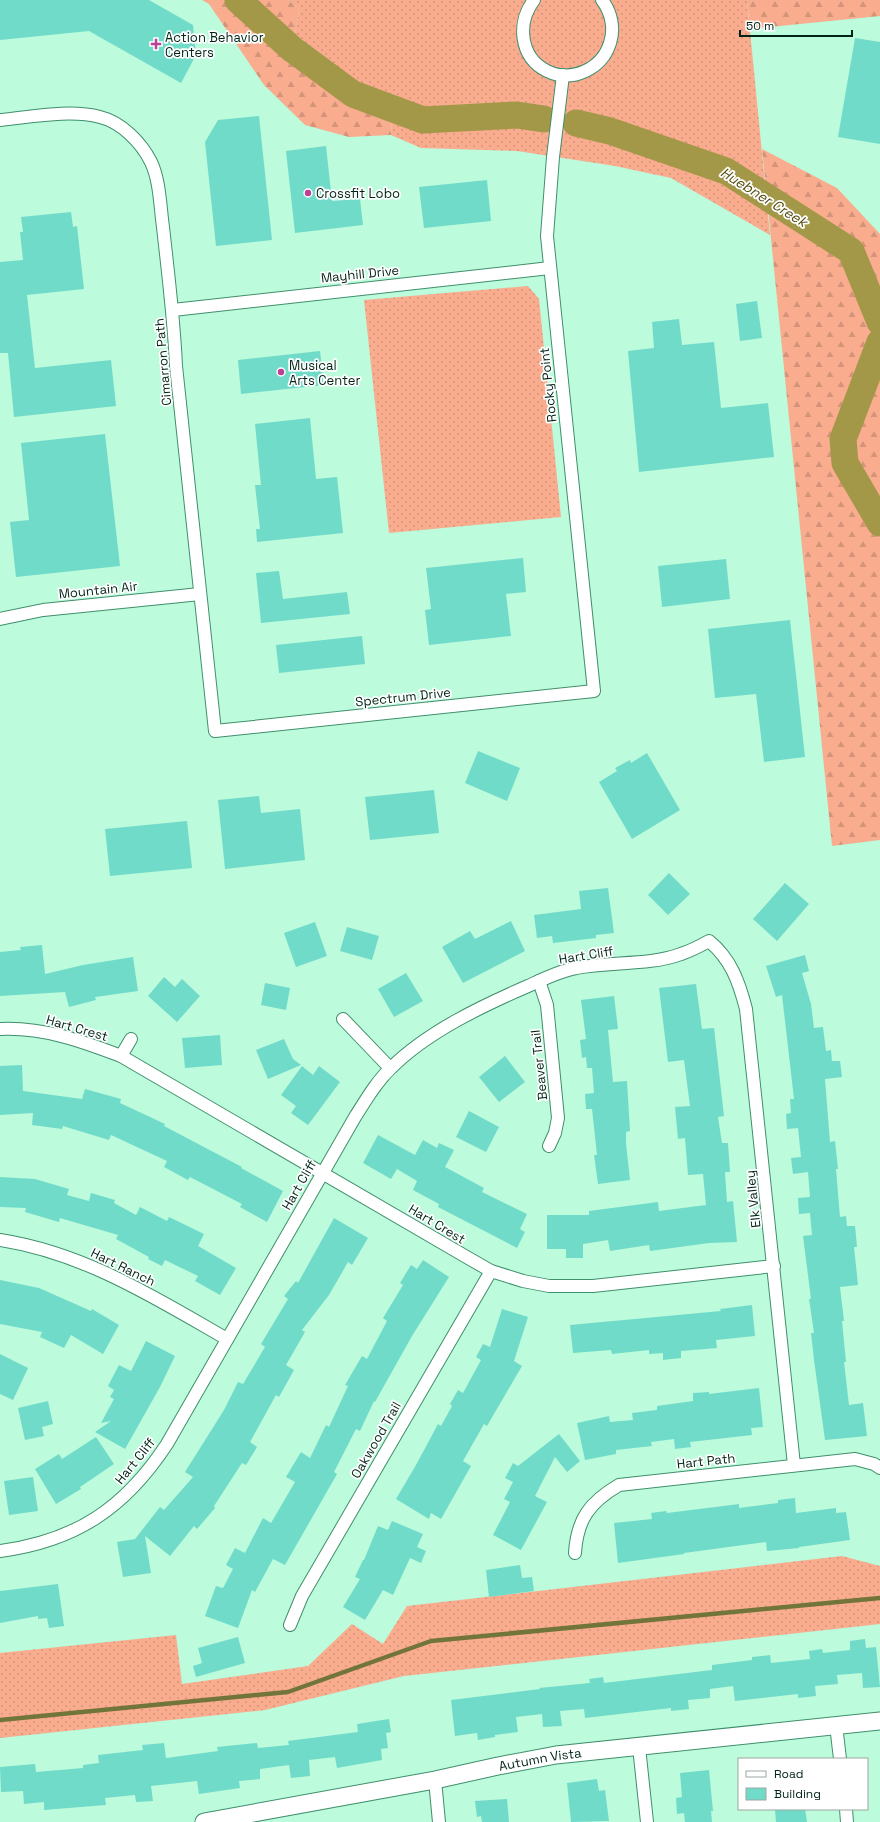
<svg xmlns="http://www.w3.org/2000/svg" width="880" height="1822" font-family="'Space Grotesk',sans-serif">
	<defs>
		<pattern id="grass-dots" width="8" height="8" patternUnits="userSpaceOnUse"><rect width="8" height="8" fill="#f9ac8e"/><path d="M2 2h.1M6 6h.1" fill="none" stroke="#d4947a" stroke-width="1.8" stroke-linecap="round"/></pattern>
		<pattern id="forest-firs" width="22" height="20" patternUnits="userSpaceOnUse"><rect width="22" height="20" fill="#f9ac8e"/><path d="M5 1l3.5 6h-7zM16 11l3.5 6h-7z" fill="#d4947a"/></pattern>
	</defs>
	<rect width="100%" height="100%" fill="#bcfbdb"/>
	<!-- grass -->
	<g fill="url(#grass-dots)">
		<polygon points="288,0 747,0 770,235 671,178 615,166 517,151 421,148 391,135 393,103 331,66 294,39 299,9"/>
		<polygon points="528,286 539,299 561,517 389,533 364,300"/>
		<polygon points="842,1556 880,1566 880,1624 404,1676 265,1710 0,1738 0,1653 176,1635 182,1684 308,1666 352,1624 383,1644 407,1606"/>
	</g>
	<!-- forest -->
	<g fill="url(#forest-firs)">
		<polygon points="202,0 288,0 299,9 294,39 331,66 393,103 391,135 349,137 305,125 264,85 209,4"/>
		<polygon points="747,0 880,0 880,16 750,29"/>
		<polygon points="762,149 837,188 880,234 880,840 832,846"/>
	</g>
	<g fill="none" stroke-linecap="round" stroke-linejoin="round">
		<!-- stream -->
		<polyline stroke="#727539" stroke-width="4.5" points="0,1720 288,1692 431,1641 880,1598"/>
		<!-- river -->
		<g stroke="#a29848" stroke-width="27">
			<polyline points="238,0 292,49 353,94 423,120 517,115 544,119"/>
			<polyline points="576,123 610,131 726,171 851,251 880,322"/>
			<polyline points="880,342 843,439 845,463 880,523"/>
		</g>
	</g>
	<!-- building -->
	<g fill="#71dbca">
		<polygon points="0,0 149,0 193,25 196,55 181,83 89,31 0,40"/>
		<polygon points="855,38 880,42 880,144 838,137"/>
		<polygon points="259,116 272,240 216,246 205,142 218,120"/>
		<polygon points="326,146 332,201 360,199 363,225 295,233 286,151"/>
		<polygon points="487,180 491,221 424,228 419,187"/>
		<polygon points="71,212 73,227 77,226 84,289 27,295 35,368 111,360 116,406 14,417 8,353 0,353 0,262 23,260 20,232 23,232 21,217"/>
		<polygon points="757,301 762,338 740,341 736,304"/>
		<polygon points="679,319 682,345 714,342 721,408 768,403 774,457 639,472 628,351 654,348 652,322"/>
		<polygon points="320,351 324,385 241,394 238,360"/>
		<polygon points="310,418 316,479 337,477 343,533 257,542 256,529 260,529 255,485 261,485 255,424"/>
		<polygon points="105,434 120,566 16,577 10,522 29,520 21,443"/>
		<polygon points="523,558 526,592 506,594 511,636 429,645 425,610 431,609 426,568"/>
		<polygon points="726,559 730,599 662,607 658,566"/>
		<polygon points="279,571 283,599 347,592 350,614 261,623 256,573"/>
		<polygon points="790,620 805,757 764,762 756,694 715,698 708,629"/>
		<polygon points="362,636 365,664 279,673 276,645"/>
		<polygon points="478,751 520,768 507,801 465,783"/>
		<polygon points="647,753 680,810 632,839 599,782 617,771 615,768 630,760 631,763"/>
		<polygon points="434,790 439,833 370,840 365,797"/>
		<polygon points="259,796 261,813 300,809 305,860 225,869 218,800"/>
		<polygon points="187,821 192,868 110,876 105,829"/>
		<polygon points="669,873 690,894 668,915 648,895"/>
		<polygon points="785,883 809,904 777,941 753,919"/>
		<polygon points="608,888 614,933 596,935 596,938 553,943 552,936 537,938 534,915 581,909 579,891"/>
		<polygon points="511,921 525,951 463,983 442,947 470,931 475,939"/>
		<polygon points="315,922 327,956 296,967 284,933"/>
		<polygon points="347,927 379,936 372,960 340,951"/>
		<polygon points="42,945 45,974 83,965 133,957 138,991 95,997 96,1000 69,1007 65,992 0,996 0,952 21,950 20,947"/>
		<polygon points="805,955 809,971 802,973 811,1004 814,1028 823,1027 826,1051 831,1050 832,1061 840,1061 842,1077 825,1079 830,1142 835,1141 838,1169 836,1169 840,1217 846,1216 847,1226 855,1226 857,1247 854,1247 858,1285 840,1287 844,1321 842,1321 846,1362 844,1362 849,1405 863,1403 867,1436 825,1440 814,1360 811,1333 814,1333 809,1299 811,1299 803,1236 812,1235 810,1213 799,1214 798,1198 810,1197 808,1172 793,1174 791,1158 801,1157 798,1128 787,1129 786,1114 791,1113 790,1099 794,1099 782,995 776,997 766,966"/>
		<polygon points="406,973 423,1001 394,1017 378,989"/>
		<polygon points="164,977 175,987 182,979 200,996 177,1022 148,996"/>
		<polygon points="265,983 290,988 286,1010 261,1005"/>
		<polygon points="696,984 702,1029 714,1028 724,1116 718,1117 722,1143 728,1143 730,1172 725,1172 727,1202 733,1201 737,1242 709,1243 650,1251 649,1245 610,1251 608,1240 583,1244 583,1258 566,1258 566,1249 547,1249 547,1215 589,1215 589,1211 658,1202 659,1211 706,1205 703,1174 688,1175 685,1138 678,1139 675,1107 690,1106 684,1060 668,1062 659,988"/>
		<polygon points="614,996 618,1029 608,1030 613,1082 627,1081 630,1131 626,1132 626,1143 630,1180 598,1184 594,1155 597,1155 592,1109 586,1109 585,1094 594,1093 592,1068 587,1068 586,1057 582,1058 580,1040 586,1039 581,1000"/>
		<polygon points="220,1035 222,1065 185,1068 182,1038"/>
		<polygon points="284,1039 293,1059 301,1065 268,1079 256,1050"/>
		<polygon points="505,1056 525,1082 499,1102 479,1077"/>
		<polygon points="22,1065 23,1091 82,1099 85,1089 121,1099 120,1103 165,1124 164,1126 242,1167 241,1168 283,1191 267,1222 240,1207 242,1204 190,1177 188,1180 164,1167 167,1161 111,1135 109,1140 63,1126 62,1129 32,1125 33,1113 0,1115 0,1066"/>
		<polygon points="302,1066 313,1075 319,1066 340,1082 308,1125 291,1113 296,1106 281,1095"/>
		<polygon points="469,1111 499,1127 486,1152 456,1137"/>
		<polygon points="378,1135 415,1155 423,1140 437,1148 439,1143 454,1150 445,1167 484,1188 482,1192 527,1214 520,1229 525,1232 517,1248 438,1207 439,1204 413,1190 417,1181 397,1169 391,1179 363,1163"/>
		<polygon points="0,1177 35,1179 69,1189 67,1195 89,1201 91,1193 115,1200 114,1203 136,1215 140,1207 167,1221 169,1217 204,1234 198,1246 236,1268 220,1295 195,1281 198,1276 165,1260 162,1266 148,1259 149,1257 116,1239 118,1235 60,1218 59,1222 25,1212 26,1208 0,1207"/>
		<polygon points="334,1218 368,1238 352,1265 348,1262 329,1295 302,1330 305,1332 286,1365 294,1370 279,1397 276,1395 250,1442 257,1447 246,1465 242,1463 214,1506 215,1508 197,1529 194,1526 170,1556 145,1536 151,1573 123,1577 117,1542 135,1539 160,1507 164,1510 193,1477 185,1472 224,1410 238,1382 243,1384 265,1347 261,1344 288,1299 284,1296 296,1281 298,1283"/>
		<polygon points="423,1260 449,1277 412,1336 375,1402 374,1401 360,1431 356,1429 334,1472 337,1474 285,1565 273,1559 255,1592 252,1590 238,1628 205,1616 216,1586 223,1588 233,1569 226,1565 235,1548 245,1553 263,1518 271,1523 295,1482 286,1477 301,1452 310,1458 326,1425 329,1427 348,1386 345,1385 362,1356 367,1359 387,1321 383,1318 403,1285 400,1283 411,1265 417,1269"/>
		<polygon points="0,1280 39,1288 91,1311 92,1309 119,1325 103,1354 71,1335 64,1348 40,1337 42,1332 0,1324"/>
		<polygon points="752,1305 755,1336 716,1340 717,1348 681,1351 681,1358 663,1360 663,1353 649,1354 649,1350 612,1354 611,1350 573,1353 570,1325 721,1311 720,1309"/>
		<polygon points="502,1309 528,1317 514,1361 522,1366 487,1426 484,1424 463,1461 471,1466 441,1519 431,1513 429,1519 396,1499 416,1465 438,1424 441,1426 452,1406 450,1404 458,1390 463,1393 481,1360 476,1357 483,1344 490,1347"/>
		<polygon points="146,1341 175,1356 160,1387 125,1449 95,1432 111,1421 101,1423 114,1399 110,1397 114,1390 108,1386 119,1365 131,1371"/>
		<polygon points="0,1354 28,1368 13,1400 0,1394"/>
		<polygon points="759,1388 763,1427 751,1428 752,1435 690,1442 691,1447 675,1449 674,1439 651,1442 652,1446 616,1450 616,1454 585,1460 577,1423 609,1416 610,1422 633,1420 632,1413 657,1410 657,1406 693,1401 693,1393 709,1392 709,1394"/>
		<polygon points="48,1401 53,1424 42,1427 44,1436 25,1440 18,1408"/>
		<polygon points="559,1434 580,1461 567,1472 555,1457 535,1496 547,1502 521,1550 493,1535 510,1502 504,1499 513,1482 505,1478 513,1463 518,1466"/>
		<polygon points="96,1437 114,1464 80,1487 81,1489 56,1504 35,1469 59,1454 62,1459"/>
		<polygon points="33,1477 38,1511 9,1515 4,1481"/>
		<polygon points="795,1498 796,1513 836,1508 836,1513 846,1512 850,1540 799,1547 799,1548 767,1551 766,1542 684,1553 684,1554 618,1563 614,1523 652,1519 651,1513 666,1511 667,1513 739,1504 739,1508 778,1503 778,1500"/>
		<polygon points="392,1521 423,1534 417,1547 426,1551 421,1563 410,1558 393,1595 383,1590 365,1620 343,1607 360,1579 355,1577 363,1560 364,1560 378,1526 388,1530"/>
		<polygon points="520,1565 522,1578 532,1577 534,1591 489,1597 486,1570"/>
		<polygon points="58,1584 64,1626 49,1628 47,1618 38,1619 38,1616 0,1623 0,1591"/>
		<polygon points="238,1637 245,1663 196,1677 193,1666 202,1663 198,1648"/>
		<polygon points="865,1639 866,1648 876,1647 880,1687 863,1688 862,1673 837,1675 838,1684 815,1686 816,1696 798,1698 798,1694 735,1701 733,1686 710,1689 710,1698 688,1700 689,1709 671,1711 671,1708 585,1718 584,1709 560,1711 562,1726 543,1727 542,1714 516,1717 518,1732 495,1735 495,1737 478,1740 477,1733 455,1736 451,1700 540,1689 539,1688 590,1683 589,1679 603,1677 604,1683 712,1670 712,1665 752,1660 752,1657 770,1655 771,1663 810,1659 809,1651 822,1649 823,1653 850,1650 850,1641"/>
		<polygon points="389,1719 391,1732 386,1733 388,1748 381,1749 382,1760 337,1768 335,1757 309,1760 310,1776 291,1778 289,1765 260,1769 260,1779 239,1781 240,1788 199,1794 197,1781 151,1786 153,1801 136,1802 135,1795 105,1798 106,1805 44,1810 44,1802 24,1804 23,1791 1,1792 0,1767 35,1764 36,1772 83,1768 83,1765 99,1763 98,1755 143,1750 142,1745 164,1743 166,1758 218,1751 217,1747 257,1743 258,1748 289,1745 288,1741 358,1732 357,1724"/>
		<polygon points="709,1770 713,1811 711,1811 712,1822 685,1822 684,1813 677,1814 676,1798 682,1797 680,1773"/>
		<polygon points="597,1779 599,1791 605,1790 609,1821 571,1822 567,1783"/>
		<polygon points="507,1799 509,1822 482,1822 481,1816 477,1817 475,1801"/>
		<polygon points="805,1809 807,1822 776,1822 775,1810"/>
	</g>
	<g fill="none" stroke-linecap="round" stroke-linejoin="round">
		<defs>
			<g id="street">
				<path d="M 534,0 C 517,22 519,57 547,71 C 572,83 602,69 610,43 C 615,28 611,12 602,0"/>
				<path d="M 0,120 C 31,117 70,109 100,117 C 121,122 141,142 151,162 C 160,181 160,206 163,227 C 168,273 174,319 176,366 L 215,731 L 594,691 L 547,236 L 553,157 L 563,75"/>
				<polyline points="173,310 550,268"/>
				<polyline points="0,619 43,610 200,594"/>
				<polyline points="539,981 547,1005 558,1118 555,1133 549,1146"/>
				<polyline points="343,1019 390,1068"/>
				<path d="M 0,1029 C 43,1027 82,1041 121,1056 L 470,1259 L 491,1271 L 523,1281 L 549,1286 L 593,1286 L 774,1266"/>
				<polyline points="121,1056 131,1039"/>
				<path d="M 0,1240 C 84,1253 154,1297 227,1339"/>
				<path d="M 0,1551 C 76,1541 125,1508 167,1444 L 355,1117 C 366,1100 376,1082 391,1068 C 427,1032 482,1006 528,986 C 544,979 559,971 576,968 C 611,961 648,966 681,954 C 690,951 700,946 709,941 C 731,959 739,982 746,1009 L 794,1465"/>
				<path d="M 575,1553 C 577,1519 590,1502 619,1485 L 855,1459 L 874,1464 L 880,1468"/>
				<polyline points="290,1625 302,1596 491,1271"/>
				<polyline points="836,1725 840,1759"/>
				<polyline points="639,1747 647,1822"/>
				<polyline points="435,1780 439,1822"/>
				<polyline points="846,1809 847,1822"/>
			</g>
			<g id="secondary">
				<path id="s1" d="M 204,1822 L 435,1780 L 498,1766 L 556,1755 L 880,1721"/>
			</g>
		</defs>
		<!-- street casing -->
		<use href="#street" stroke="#3f8f6c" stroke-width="14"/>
		<!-- secondary casing -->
		<use href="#secondary" stroke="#3f8f6c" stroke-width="19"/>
		<!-- street -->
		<use href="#street" stroke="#fff" stroke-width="12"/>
		<!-- secondary -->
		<use href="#secondary" stroke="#fff" stroke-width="17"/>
	</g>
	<!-- markers -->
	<g fill="#b94094" stroke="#fff" stroke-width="1.5">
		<path d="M154 38h4v4h4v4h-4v4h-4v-4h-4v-4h4z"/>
		<circle cx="308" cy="193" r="4"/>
		<circle cx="281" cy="372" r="4"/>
	</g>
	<g text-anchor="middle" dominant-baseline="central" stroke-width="3.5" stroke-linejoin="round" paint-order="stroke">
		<!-- poi labels -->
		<g font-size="13" fill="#022416" stroke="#fff" text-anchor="start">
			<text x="165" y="37">Action Behavior<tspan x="165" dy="15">Centers</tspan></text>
			<text x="316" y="193">Crossfit Lobo</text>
			<text x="289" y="365">Musical<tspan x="289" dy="15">Arts Center</tspan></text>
		</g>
		<!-- street labels -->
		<g font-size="13" fill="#022416" stroke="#fff">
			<text transform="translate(360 274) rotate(-6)">Mayhill Drive</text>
			<text transform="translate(163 362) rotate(-95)">Cimarron Path</text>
			<text transform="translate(548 385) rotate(-96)">Rocky Point</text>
			<text transform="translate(98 590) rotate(-6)">Mountain Air</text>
			<text transform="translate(403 697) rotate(-6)">Spectrum Drive</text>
			<text transform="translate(586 955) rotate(-9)">Hart Cliff</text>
			<text transform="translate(77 1028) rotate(16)">Hart Crest</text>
			<text transform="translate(539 1065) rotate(-96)">Beaver Trail</text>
			<text transform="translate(299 1185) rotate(-60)">Hart Cliff</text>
			<text transform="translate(753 1199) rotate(-96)">Elk Valley</text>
			<text transform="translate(437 1224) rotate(31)">Hart Crest</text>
			<text transform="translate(123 1267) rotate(26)">Hart Ranch</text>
			<text transform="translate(376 1440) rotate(-60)">Oakwood Trail</text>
			<text transform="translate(135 1461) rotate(-51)">Hart Cliff</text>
			<text transform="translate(706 1461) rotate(-6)">Hart Path</text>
			<text stroke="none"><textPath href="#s1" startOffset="342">Autumn Vista</textPath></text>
		</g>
		<!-- water labels -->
		<g font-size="14" font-style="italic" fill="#564e11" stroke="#fff">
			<text transform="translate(764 197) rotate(32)">Huebner Creek</text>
		</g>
	</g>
	<!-- legend -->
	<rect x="738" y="1758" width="130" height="52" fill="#ffffff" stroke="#9aa7a2"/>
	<rect x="746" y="1771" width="20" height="6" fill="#ffffff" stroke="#9aa7a2"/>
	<text x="774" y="1778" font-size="12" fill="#022416">Road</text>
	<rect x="746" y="1788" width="20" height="12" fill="#71dbca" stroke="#9aa7a2"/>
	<text x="774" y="1798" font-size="12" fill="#022416">Building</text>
	<!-- scale -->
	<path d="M740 30v6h112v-6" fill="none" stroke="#022416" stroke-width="2"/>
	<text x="746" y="30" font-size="12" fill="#022416" stroke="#ffffff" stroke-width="3" paint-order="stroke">50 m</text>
</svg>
